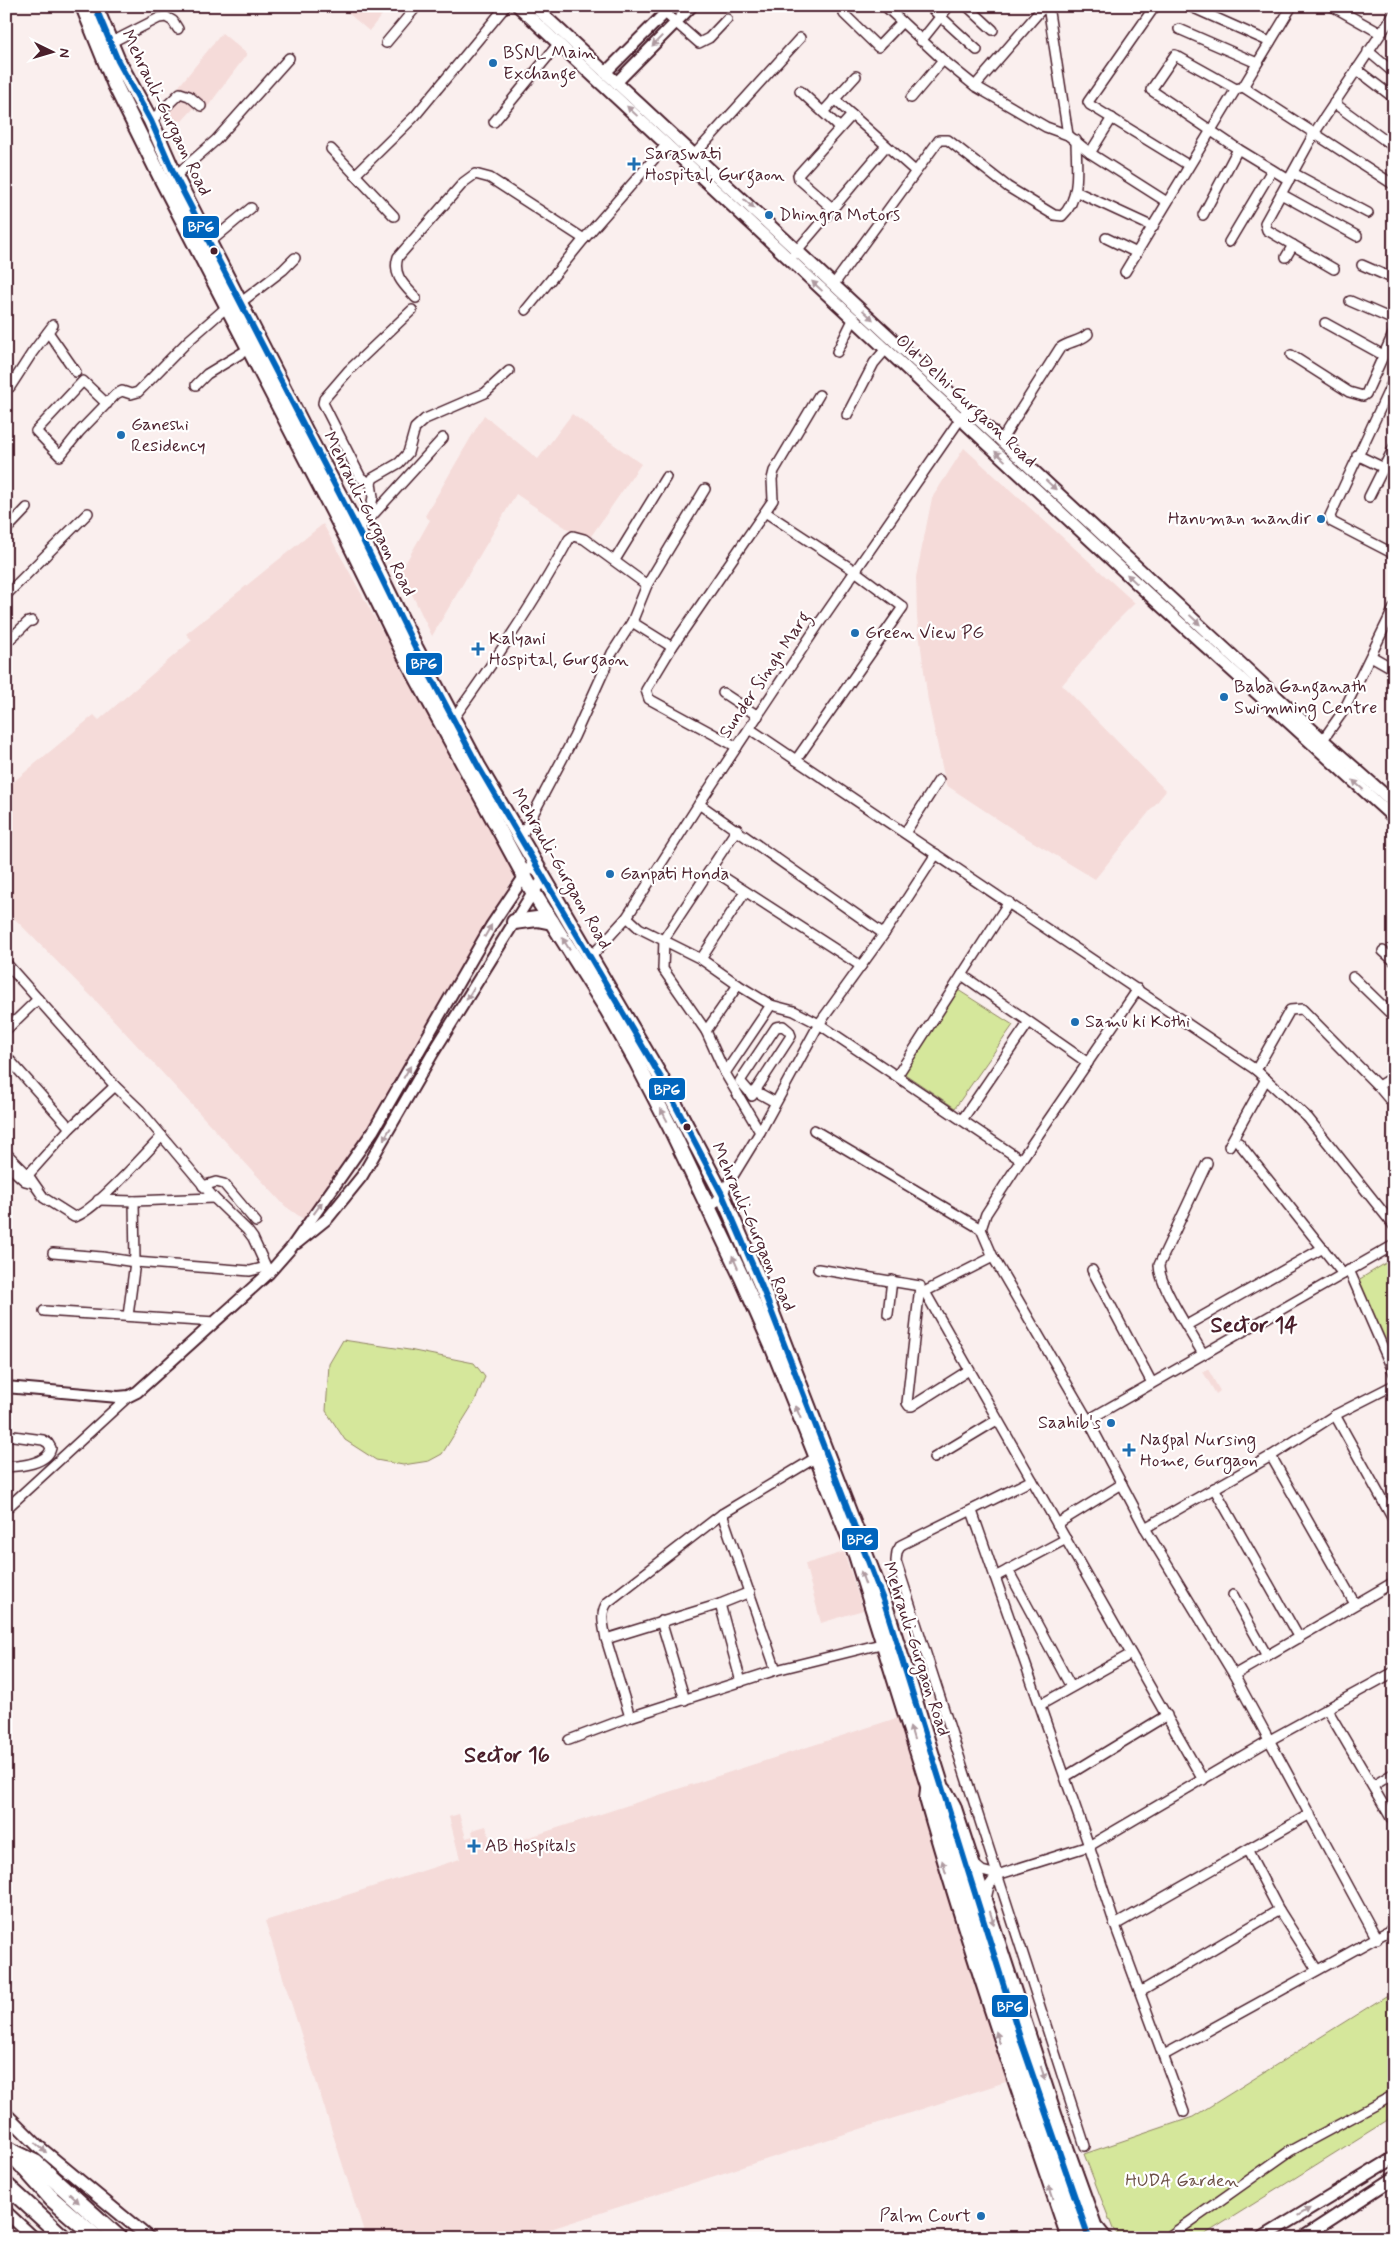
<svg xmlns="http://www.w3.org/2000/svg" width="1400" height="2244" font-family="Mynerve,sans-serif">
	<rect width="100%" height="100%" fill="#faefee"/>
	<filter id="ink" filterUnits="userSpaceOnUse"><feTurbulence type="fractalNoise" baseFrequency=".02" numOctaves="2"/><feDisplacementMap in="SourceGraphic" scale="10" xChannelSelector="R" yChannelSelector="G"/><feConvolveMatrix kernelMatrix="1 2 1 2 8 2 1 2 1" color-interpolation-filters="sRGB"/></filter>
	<g filter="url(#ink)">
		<!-- built -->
		<g fill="#f5dbd9">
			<polygon points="340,6 389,6 369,31"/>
			<polygon points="222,33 247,54 203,113 195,107 182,121 180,120 173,127 162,107"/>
			<polygon points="572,414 641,464 587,542 516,494 432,636 401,571 430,520 425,516 484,415 538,459"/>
			<polygon points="964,448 1135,603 1113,625 1062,685 1166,791 1095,879 1020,834 946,785 928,701 917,618 916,577 932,498"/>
			<polygon points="323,524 516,874 429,1021 375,1120 306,1221 285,1206 97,1002 6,910 6,788 94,715 99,720 192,640 186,634"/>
			<polygon points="1208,1369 1220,1391 1216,1394 1203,1372"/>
			<polygon points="844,1552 863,1610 821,1623 805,1564"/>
			<polygon points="912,1713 1027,2075 523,2238 366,2238 265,1921 460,1859 449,1817 459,1814 466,1838 473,1836 472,1830 486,1826 493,1849"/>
		</g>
		<!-- green -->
		<g fill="#d5e79b" stroke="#908363">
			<polygon points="958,990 1013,1025 955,1108 902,1072"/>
			<polygon points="1394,1258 1394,1365 1355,1282"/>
			<polygon points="343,1340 409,1350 474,1363 485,1377 475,1401 442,1454 429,1461 403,1465 376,1460 345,1440 326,1411 329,1364"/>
			<polygon points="1394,1991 1394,2116 1199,2238 1121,2238 1113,2229 1084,2154 1193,2117"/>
		</g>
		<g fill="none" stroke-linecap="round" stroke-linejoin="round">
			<defs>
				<g id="minor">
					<polyline points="885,6 943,60 975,86 1046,127 1068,135 1090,153 1167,202"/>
					<polyline points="929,6 977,50"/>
					<polyline points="967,6 993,30"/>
					<polyline points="1155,6 1088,102 1090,105 1188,165"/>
					<polyline points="1189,6 1270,42"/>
					<polyline points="1332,6 1380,33"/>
					<polyline points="665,13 699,43 709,38 727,19"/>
					<polyline points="844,14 878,47 902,22"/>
					<polyline points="1179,29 1257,63"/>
					<polyline points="921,41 949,6"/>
					<polyline points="110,43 159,18 166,17 173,21 178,29"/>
					<polyline points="386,43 417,6"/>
					<polyline points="1368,51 1394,73"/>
					<polyline points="1356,69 1394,98"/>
					<polyline points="975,86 1040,11 1048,6 1068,135"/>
					<polyline points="1243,87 1391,183"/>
					<polyline points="1236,89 1175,55 1151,90 1238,149 1289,180"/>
					<polyline points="800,91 840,128"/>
					<polyline points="911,98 943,60"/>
					<polyline points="834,99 915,171"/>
					<polyline points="1334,103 1394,147"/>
					<polyline points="823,112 856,76"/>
					<polyline points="151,121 180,93 189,96 201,106"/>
					<polyline points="494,122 559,43"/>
					<polyline points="331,149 394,216"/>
					<polyline points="1090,153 1112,118"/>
					<polyline points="695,154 800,38"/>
					<polyline points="1293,173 1368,213"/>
					<polyline points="355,175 415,116 506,6"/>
					<polyline points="175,176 216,140 289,58"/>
					<polyline points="1075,191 1153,227"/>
					<polyline points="1281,194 1357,236"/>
					<polyline points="832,208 799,179 798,175 852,115"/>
					<polyline points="1203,215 1238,149"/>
					<polyline points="1106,238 1137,253"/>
					<polyline points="1229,242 1272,170"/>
					<polyline points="209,243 251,208"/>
					<polyline points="793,255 886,146"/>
					<polyline points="1286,257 1293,245"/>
					<polyline points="1362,265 1394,279"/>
					<polyline points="1334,269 1267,230 1265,223 1315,132 1394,14"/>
					<polyline points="1125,272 1236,89 1243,87 1292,6"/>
					<path d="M 834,284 L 939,140 L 948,140 L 1008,187 L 1054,215 L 1062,216 C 1082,198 1076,164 1076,140"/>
					<path d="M 416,298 C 404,285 392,275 398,257 L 464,182 L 475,174 L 490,178 L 584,239"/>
					<polyline points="1350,301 1394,320"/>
					<polyline points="240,303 283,270 295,258"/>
					<polyline points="526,310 584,239 667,144"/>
					<polyline points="1325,323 1383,355"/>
					<polyline points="48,332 76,372"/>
					<polyline points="837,352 854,318"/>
					<polyline points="1291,355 1349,392 1363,396 1366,394 1394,332"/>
					<polyline points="1394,379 1330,516 1332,522 1394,554"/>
					<polyline points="196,385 207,374 250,348"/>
					<polyline points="6,388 10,387 32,353 53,325"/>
					<polyline points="107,404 83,381 36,431 60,456 80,431 116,394 122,391 131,394 138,392 188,341 228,306"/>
					<polyline points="847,415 874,363 886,349"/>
					<path d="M 1002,439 L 1060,348 C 1069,341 1080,342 1088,334"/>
					<polyline points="1357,455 1384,468"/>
					<polyline points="371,483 361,478 323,403 324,399 349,370 412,310"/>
					<polyline points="1369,497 1394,447"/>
					<polyline points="765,512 855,571 903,607 796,760"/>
					<polyline points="354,523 371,507 373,497 371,483 373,478 399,463 408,453 415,428 425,419 485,393 509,371"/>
					<polyline points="361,525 371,517 443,438"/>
					<polyline points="6,530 27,508"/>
					<polyline points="615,560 666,477"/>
					<polyline points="6,595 88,513"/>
					<polyline points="632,622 672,647"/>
					<polyline points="6,643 28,622 32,621"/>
					<polyline points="1371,656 1394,669"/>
					<polyline points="723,693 758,716"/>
					<path d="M 453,719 C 495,661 535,602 569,539 L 573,536 L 584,539 L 647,585"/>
					<polyline points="750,729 1256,1070 1308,1118 1394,1226"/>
					<polyline points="1320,744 1344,710 1394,608"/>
					<polyline points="737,747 649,699 646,690 672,647 773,500 772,479 774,471 819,395"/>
					<polyline points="699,804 884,934"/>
					<polyline points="737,829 664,939 663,969 706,1031 725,1073 760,1132"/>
					<polyline points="905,833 939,780"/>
					<polyline points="521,837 574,737 612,653 632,622 647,585 705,489"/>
					<polyline points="711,869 861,966"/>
					<polyline points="627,917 639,928 701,959 738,985 771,1005 794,1011 819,1024 1021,1160"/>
					<polyline points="1383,951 1394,961"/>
					<polyline points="701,959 745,892"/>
					<polyline points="588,960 627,917 699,804 818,625 963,415"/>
					<polyline points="6,963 115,1086 140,1110 214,1198 247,1230 253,1238 269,1273"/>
					<polyline points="962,975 1088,1063"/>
					<polyline points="1353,977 1394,1017"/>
					<polyline points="6,1030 38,999"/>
					<polyline points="706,1031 738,985"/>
					<polyline points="6,1056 70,1128"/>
					<polyline points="1256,1070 1290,1010 1302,1009 1378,1086 1394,1105"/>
					<polyline points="725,1073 771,1005"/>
					<polyline points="897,1076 1009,902"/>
					<polyline points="1378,1086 1394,1076"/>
					<polyline points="752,1095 740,1081 776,1027 783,1026 789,1031 791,1036 755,1091"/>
					<polyline points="752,1096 755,1091 775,1102"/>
					<polyline points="962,1120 1029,1022"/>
					<polyline points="814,1130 981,1229 993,1257 1088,1420 1145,1528 1234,1675 1377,1939"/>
					<polyline points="1239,1143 1343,1274"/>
					<polyline points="1229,1146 1266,1079"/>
					<path d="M 6,1153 L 28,1175 L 44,1198 L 74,1217 C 93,1213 146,1153 162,1136"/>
					<polyline points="6,1164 25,1181 33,1183"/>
					<polyline points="28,1175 70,1128 115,1086"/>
					<polyline points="203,1186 216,1182 224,1184 256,1222"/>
					<polyline points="98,1200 134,1201 214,1198"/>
					<polyline points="710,1209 722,1194 760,1132 819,1024 884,934 936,854"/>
					<polyline points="981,1229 986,1214 1021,1160 1138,989"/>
					<polyline points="53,1253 102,1257 135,1262 250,1271 266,1267"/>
					<polyline points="818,1269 920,1286 907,1403 909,1406 912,1406 969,1370"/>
					<polyline points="1092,1270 1152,1383"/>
					<polyline points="1349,1270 1394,1373"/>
					<polyline points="925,1292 1203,1780"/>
					<polyline points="920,1294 993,1257"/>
					<polyline points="44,1311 215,1322"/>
					<polyline points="888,1314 892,1280"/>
					<polyline points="128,1316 135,1262 134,1201"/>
					<polyline points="1187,1325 1323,1248"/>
					<path d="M 1203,1354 C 1192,1334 1159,1286 1159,1265 L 1207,1163"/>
					<polyline points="1335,1415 1394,1521"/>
					<polyline points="1088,1420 1394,1245"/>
					<path d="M 6,1435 L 43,1440 L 48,1443 L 51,1448 C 48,1464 20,1466 6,1467"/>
					<polyline points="1271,1456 1355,1604"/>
					<polyline points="934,1458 997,1420"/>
					<polyline points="1032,1480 901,1545 897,1552 896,1561 1085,2146"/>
					<polyline points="1214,1488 1299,1638"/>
					<polyline points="6,1509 129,1396"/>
					<polyline points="972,1511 1089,1846 1115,1925 1184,2112"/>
					<polyline points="722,1514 776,1670"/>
					<polyline points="1057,1524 1122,1484"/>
					<polyline points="1145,1528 1271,1456 1335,1415 1394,1385"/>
					<polyline points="1008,1570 1071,1687"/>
					<polyline points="995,1577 1066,1539"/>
					<polyline points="1233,1595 1267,1656"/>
					<polyline points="720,1604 750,1592"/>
					<polyline points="661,1621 685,1700"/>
					<path d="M 606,1639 C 604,1627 599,1612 608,1602 L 722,1514 L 820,1455"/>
					<polyline points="1234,1675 1394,1582"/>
					<polyline points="1040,1705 1131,1654"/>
					<polyline points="1327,1709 1394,1823"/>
					<polyline points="630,1717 606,1639 720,1604 741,1682"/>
					<polyline points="569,1740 630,1717 776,1670 889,1642"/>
					<polyline points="1065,1777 1167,1715"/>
					<polyline points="1373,1786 1394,1773"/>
					<polyline points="1248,1851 1279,1910 1317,1970"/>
					<polyline points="975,1865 982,1871 997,1875 1089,1846 1268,1741 1394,1672"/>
					<polyline points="986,1899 989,1886 997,1875"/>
					<polyline points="1115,1925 1310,1814"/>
					<polyline points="1140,1992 1279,1910"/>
					<polyline points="1164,2055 1394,1928"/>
					<polyline points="1167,2238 1290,2151 1394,2095"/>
				</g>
				<g id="tertiary">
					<polyline points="605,73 672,6"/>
					<polyline points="616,83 692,6"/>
					<polyline points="297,1243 328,1218 362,1176 433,1053 533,892 543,880"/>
					<polyline points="6,1387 118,1397 129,1396 137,1392 269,1273 291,1248 373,1131 491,926 534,862"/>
					<path d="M 926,1789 L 925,1799 C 967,1947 1017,2092 1067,2238"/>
					<polyline points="946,1789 955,1805 1057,2117 1100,2236"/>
				</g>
				<g id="secondary">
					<polyline points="518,6 1158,603 1394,818"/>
					<polyline points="534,6 1323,740 1394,803"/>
					<polyline points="6,2114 38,2146 149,2238"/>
					<polyline points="6,2212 34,2238"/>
					<polyline points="1098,2228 1106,2238"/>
					<polyline points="1262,2238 1394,2158"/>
					<polyline points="1302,2238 1394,2178"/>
				</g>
				<g id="primary">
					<polyline points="83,6 115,85 162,180 348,540 405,656 533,892 608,1011 636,1061 670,1127 742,1278 772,1346 856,1555 982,1959 1078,2238"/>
					<polyline points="95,6 118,61 151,121 175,176 307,434 357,528 415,647 478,766 660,1076 722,1194 762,1287 885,1605 1022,2044 1089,2238"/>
					<polyline points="514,922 537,919 552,922"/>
				</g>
				<g id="motorway">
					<polyline points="7,2149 36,2163 119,2238"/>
					<polyline points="11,2153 52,2199 97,2238"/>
					<polyline points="6,2185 64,2238"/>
				</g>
			</defs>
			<!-- minor casing -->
			<use href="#minor" stroke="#4a1f2b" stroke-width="12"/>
			<!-- tertiary casing -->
			<use href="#tertiary" stroke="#4a1f2b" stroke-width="14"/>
			<!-- secondary casing -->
			<use href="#secondary" stroke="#4a1f2b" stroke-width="15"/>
			<!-- primary casing -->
			<use href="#primary" stroke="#4a1f2b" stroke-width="18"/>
			<!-- motorway casing -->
			<use href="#motorway" stroke="#4a1f2b" stroke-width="19"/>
			<!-- minor -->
			<use href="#minor" stroke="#fff" stroke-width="9"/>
			<!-- tertiary -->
			<use href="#tertiary" stroke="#fff" stroke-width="10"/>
			<!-- secondary -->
			<use href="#secondary" stroke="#fff" stroke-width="11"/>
			<!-- primary -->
			<use href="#primary" stroke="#fff" stroke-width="14"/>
			<!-- motorway -->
			<use href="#motorway" stroke="#fff" stroke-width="15"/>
			<defs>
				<polyline id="bus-1" points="95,6 118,61 151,121 175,176 357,528 415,647 478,766 660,1076 722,1194 762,1287 885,1605 1022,2044 1089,2238"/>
			</defs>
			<!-- bus-1 casing -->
			<use href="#bus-1" stroke="#fff" stroke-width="10"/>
			<!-- bus-1 -->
			<use href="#bus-1" stroke="#0065bd" stroke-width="6"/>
		</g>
		<!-- one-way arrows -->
		<defs><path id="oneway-solid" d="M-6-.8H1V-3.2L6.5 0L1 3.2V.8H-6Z" transform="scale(1.25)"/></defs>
		<g fill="#ae9aa0">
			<use href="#oneway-solid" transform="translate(657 41) rotate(134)"/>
			<use href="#oneway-solid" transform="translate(632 111) rotate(-137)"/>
			<use href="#oneway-solid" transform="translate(749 204) rotate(43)"/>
			<use href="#oneway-solid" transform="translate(817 286) rotate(-137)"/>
			<use href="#oneway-solid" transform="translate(868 315) rotate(43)"/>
			<use href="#oneway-solid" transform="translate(1000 456) rotate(-137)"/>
			<use href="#oneway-solid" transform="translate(1051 485) rotate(43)"/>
			<use href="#oneway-solid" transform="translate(1132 579) rotate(-137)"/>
			<use href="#oneway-solid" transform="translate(1195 620) rotate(43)"/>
			<use href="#oneway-solid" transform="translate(1358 785) rotate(-138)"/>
			<use href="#oneway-solid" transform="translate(488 931) rotate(-60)"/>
			<use href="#oneway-solid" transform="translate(566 944) rotate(-122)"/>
			<use href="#oneway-solid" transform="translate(470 994) rotate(122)"/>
			<use href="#oneway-solid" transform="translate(407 1072) rotate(-60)"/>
			<use href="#oneway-solid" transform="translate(664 1115) rotate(-118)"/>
			<use href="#oneway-solid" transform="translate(387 1134) rotate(120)"/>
			<use href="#oneway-solid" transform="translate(318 1208) rotate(-54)"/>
			<use href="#oneway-solid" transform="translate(735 1262) rotate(-114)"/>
			<use href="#oneway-solid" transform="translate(798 1412) rotate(-112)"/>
			<use href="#oneway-solid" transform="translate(863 1578) rotate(-109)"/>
			<use href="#oneway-solid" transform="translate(912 1733) rotate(-107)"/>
			<use href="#oneway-solid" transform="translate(944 1867) rotate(-106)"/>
			<use href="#oneway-solid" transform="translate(992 1918) rotate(72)"/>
			<use href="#oneway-solid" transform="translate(998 2038) rotate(-108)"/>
			<use href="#oneway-solid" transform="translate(1043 2073) rotate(72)"/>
			<use href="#oneway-solid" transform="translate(41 2148) rotate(41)"/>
			<use href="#oneway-solid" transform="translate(1051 2192) rotate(-109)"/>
			<use href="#oneway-solid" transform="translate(74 2198) rotate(43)"/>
			<use href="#oneway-solid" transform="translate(1304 2212) rotate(-31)"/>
		</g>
	</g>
	<!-- markers -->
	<g fill="#1f6fb2" stroke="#fff" stroke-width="2">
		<circle cx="493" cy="63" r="5"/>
		<path d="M631.5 156.5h5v5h5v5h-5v5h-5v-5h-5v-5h5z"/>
		<circle cx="769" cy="215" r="5"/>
		<circle cx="121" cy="435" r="5"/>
		<circle cx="1321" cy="519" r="5"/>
		<circle cx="855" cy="633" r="5"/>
		<path d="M475.5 641.5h5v5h5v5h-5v5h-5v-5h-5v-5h5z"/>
		<circle cx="1224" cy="697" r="5"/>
		<circle cx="610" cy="874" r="5"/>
		<circle cx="1075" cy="1022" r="5"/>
		<circle cx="1111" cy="1423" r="5"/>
		<path d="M1126.5 1442.5h5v5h5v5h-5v5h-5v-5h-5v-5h5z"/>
		<path d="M471.5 1838.5h5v5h5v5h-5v5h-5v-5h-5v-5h5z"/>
		<circle cx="981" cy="2216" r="5"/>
	</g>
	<g fill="#4a1f2b" stroke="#fff" stroke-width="2">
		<circle cx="214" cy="251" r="4.5"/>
		<circle cx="687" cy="1127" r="4.5"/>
	</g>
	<g text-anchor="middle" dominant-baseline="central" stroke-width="4.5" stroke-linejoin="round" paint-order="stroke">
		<!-- poi labels -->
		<g font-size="18" fill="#4a1f2b" stroke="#fff" text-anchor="start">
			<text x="503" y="53">BSNL Main<tspan x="503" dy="21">Exchange</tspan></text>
			<text x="645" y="154">Saraswati<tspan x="645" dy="21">Hospital, Gurgaon</tspan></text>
			<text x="779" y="215">Dhingra Motors</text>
			<text x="131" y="425">Ganeshi<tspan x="131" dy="21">Residency</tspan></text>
			<text x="1311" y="519" text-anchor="end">Hanuman mandir</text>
			<text x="865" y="633">Green View PG</text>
			<text x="489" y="639">Kalyani<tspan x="489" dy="21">Hospital, Gurgaon</tspan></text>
			<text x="1234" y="687">Baba Ganganath<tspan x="1234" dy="21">Swimming Centre</tspan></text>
			<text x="620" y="874">Ganpati Honda</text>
			<text x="1085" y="1022">Samu ki Kothi</text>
			<text x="1101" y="1423" text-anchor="end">Saahib's</text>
			<text x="1140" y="1440">Nagpal Nursing<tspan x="1140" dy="21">Home, Gurgaon</tspan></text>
			<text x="485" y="1846">AB Hospitals</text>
			<text x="971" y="2216" text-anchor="end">Palm Court</text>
		</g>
		<!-- street labels -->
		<g font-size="18" fill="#4a1f2b" stroke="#fff">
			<text transform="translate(166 113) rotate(64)">Mehrauli-Gurgaon Road</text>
			<text transform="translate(966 401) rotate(43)">Old Delhi Gurgaon Road</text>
			<text transform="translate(369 514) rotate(63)">Mehrauli-Gurgaon Road</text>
			<text transform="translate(765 675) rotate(-56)">Sunder Singh Marg</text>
			<text transform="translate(561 869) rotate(60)">Mehrauli-Gurgaon Road</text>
			<text transform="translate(753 1227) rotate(66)">Mehrauli-Gurgaon Road</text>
			<text transform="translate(916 1649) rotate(72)">Mehrauli-Gurgaon Road</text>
		</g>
		<!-- park labels -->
		<g font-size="18" fill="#6d5147" stroke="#fff">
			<text x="1182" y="2181">HUDA Garden</text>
		</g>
		<!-- district labels -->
		<g font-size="22" font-weight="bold" fill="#4a1f2b" stroke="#fff">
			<text x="1254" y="1326">Sector 14</text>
			<text x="507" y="1756">Sector 16</text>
		</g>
	</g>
	<g stroke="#fff" stroke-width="2">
		<rect x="182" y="215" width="38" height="24" rx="5" fill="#0065bd"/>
		<rect x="405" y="652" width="38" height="24" rx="5" fill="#0065bd"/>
		<rect x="648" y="1077" width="38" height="24" rx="5" fill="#0065bd"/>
		<rect x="841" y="1527" width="38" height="24" rx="5" fill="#0065bd"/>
		<rect x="991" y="1994" width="38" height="24" rx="5" fill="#0065bd"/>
	</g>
	<g font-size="14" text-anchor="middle" font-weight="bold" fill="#fff">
		<text x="201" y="231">BPG</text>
		<text x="424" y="668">BPG</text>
		<text x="667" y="1094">BPG</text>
		<text x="860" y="1544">BPG</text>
		<text x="1010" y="2011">BPG</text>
	</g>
	<!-- margin -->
	<rect width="1400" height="2244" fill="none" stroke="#fff" stroke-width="25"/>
	<rect x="12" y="12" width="1375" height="2219" fill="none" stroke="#4a1f2b" stroke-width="2" filter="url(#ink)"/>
	<!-- north arrow -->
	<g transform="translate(52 52) rotate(95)" stroke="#ffffff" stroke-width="4" paint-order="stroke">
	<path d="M0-4L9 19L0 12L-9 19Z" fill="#4a1f2b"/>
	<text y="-8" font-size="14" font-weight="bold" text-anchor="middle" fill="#4a1f2b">N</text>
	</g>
</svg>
